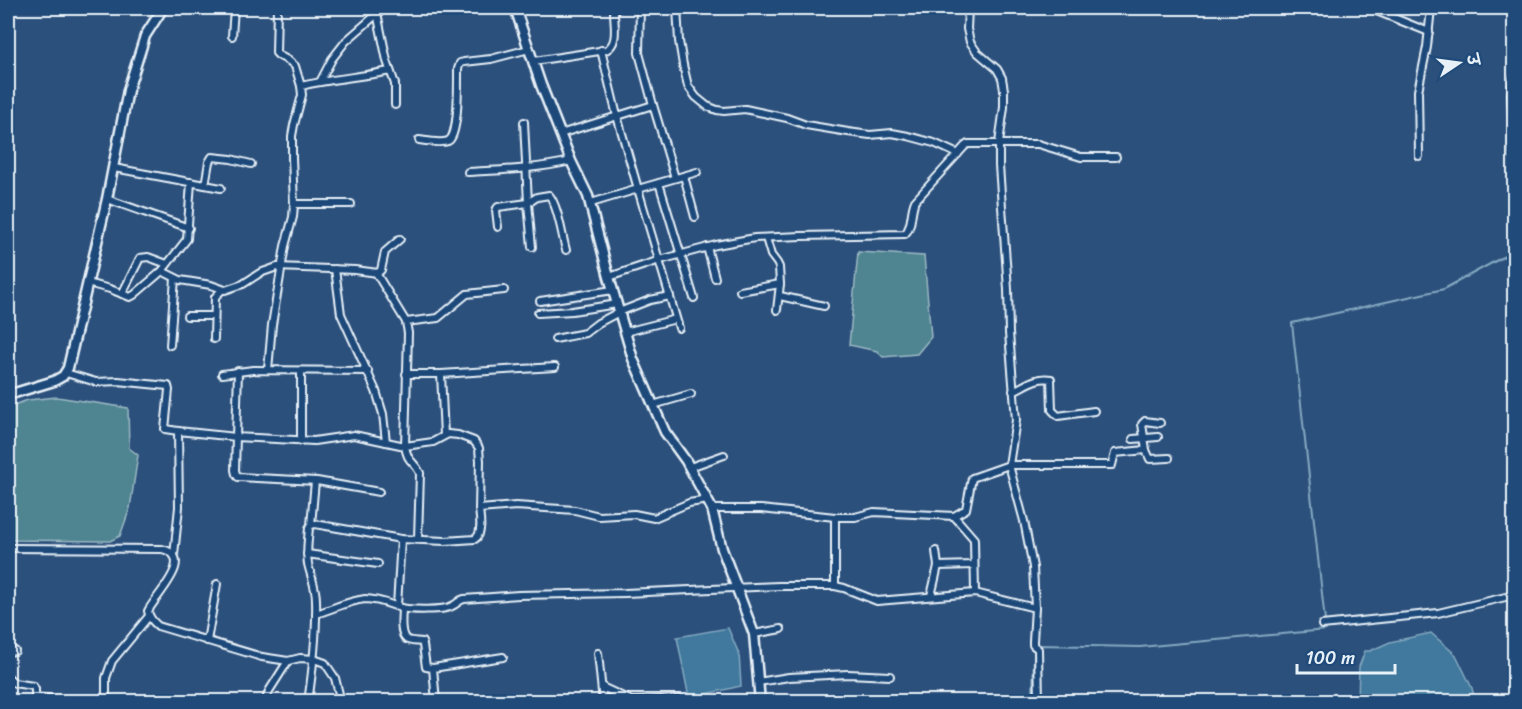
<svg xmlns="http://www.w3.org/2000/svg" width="1522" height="709" font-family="Sriracha,'Playpen Sans Deva',sans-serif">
	<rect width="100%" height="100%" fill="#2c507c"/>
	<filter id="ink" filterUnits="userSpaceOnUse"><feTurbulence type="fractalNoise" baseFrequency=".0167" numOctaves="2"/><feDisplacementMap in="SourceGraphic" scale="12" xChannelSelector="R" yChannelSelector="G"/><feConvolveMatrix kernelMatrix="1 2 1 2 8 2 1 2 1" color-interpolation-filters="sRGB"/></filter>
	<g filter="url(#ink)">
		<!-- green -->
		<g fill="#508491" stroke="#9cbac4" stroke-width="1.5">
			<polygon points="858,252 924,256 931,337 917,354 883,357 877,351 849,345"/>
			<polygon points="57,397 128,408 129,448 138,455 130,508 120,536 110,541 8,540 8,407 28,400"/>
		</g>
		<!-- water -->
		<g fill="#41799d" stroke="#84a9c1" stroke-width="1.5">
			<polygon points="728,628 739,654 741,686 689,698 677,637"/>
			<polygon points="1431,633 1456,655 1472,688 1475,701 1358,701 1359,667 1365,651 1370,651 1390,642"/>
		</g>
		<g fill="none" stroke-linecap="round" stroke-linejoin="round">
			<!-- stream -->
			<polyline stroke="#84a9c1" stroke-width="2" points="1033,702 1034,653 1038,645 1140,647 1326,630 1292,323 1444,289 1514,251"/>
			<defs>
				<g id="minor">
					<polyline points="376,8 387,61 395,84 395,105"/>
					<polyline points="640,8 639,53 653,105"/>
					<polyline points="677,8 679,41 683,65 688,86 696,97 707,106 717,110 724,111 745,109 787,118 806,125 848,132 870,135 892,133 908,136 934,143 958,154"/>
					<polyline points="968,8 967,29 970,42 977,52 997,69 1002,78 1004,90 1004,107 999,143 999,166 1008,289 1009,333 1016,420 1009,465 1024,521 1033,567 1035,608 1033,641 1033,645 1038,649 1039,702"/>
					<polyline points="1369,8 1429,32"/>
					<polyline points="232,36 234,8"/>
					<path d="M 534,61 L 606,50 C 619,44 614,24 614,12 L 615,9 L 619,8"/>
					<polyline points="1514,76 1511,94 1514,156"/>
					<polyline points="320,82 332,59 346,41 377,14"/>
					<path d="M 301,86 C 330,79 360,77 390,71"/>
					<polyline points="524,122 528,203 532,247"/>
					<polyline points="560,134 653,105 675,178"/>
					<path d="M 419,140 C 427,141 440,144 448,141 C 459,137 458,82 458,69 L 460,63 L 464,62 L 491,59 L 529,49"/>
					<polyline points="1419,156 1418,91 1427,47 1431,8"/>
					<polyline points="114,168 221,188"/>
					<path d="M 468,172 C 503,170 537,169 571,161"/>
					<polyline points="684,176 695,217"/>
					<polyline points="659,183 694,298"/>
					<polyline points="205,185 209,162 212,157 231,159 251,164"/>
					<polyline points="107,199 189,228"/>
					<polyline points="591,203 638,189 617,116 601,50"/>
					<polyline points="294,204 351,204"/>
					<path d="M 498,227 L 496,210 L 498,207 L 528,203 L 537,197 L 549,195 C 558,205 562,236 566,250"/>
					<polyline points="766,238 771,255 777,263 779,267 780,284 777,310"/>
					<polyline points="707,247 715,278"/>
					<polyline points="335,269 341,314 376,391 383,414 386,442"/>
					<polyline points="162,271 180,280 211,285 225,290 243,284 260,273 277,267 355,270 378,273 381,270 385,252 400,239"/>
					<polyline points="376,273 406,322"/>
					<path d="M 609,277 L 660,260 L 716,245 L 755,238 L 801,236 L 905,234 C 913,226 910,212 915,201 L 965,146 L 968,144 L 1038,144 L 1081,157 L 1116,157"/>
					<polyline points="87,283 110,289 130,297 134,295 162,271 187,239 191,182"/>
					<polyline points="740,291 780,284"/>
					<polyline points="122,294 140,258 148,257 167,264"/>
					<polyline points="780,296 824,306"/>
					<polyline points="540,301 613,290"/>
					<polyline points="538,313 572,311 617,304"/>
					<polyline points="187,316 214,316"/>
					<polyline points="679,328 638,189 697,172"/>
					<polyline points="625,332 676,319"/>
					<polyline points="214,339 215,297 222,290"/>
					<polyline points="555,339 585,333 598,323 619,312 650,300 670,296"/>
					<polyline points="170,345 175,278"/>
					<polyline points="268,370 272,325 285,246 293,217 294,204 292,158 292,136 294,125 302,95 301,86 295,66 289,61 278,55 276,53 277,8"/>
					<polyline points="238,371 236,437 314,441 354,435 405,446 408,333 406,322 438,318 467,294 504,290"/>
					<polyline points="66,373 96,382 118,381 168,386 169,390 165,429 178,431 179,507 174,555"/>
					<polyline points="222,374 253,370 368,371"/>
					<polyline points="406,374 441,374 444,435"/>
					<polyline points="441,374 555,367"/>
					<path d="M 1013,391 C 1026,385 1037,376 1051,379 L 1052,410 L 1058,416 L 1094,411"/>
					<polyline points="653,405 691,394"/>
					<polyline points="178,431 236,437 235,470 236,474 238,477 317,481 379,492"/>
					<polyline points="1133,439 1158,437"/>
					<polyline points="301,441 301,371"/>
					<polyline points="1146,450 1142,424 1145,421 1160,423"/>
					<polyline points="690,467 724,455"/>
					<polyline points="712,509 761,509 835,517 855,517 874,512 954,516 966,509 972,478 1009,465 1112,465 1115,453 1146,450 1150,459 1169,458"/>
					<polyline points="954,516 974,539 975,593"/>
					<polyline points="311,525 315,481"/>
					<path d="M 418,539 L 420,473 C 414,460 408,464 405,446 L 433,442 L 448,434 L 458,435 L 474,441 L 479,448 L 480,461 L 479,509"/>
					<path d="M 8,548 L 162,549 C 197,557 156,595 148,611 C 149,618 153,622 158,626 L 262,657 L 288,661 L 300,658 L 314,659 L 325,663 L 335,678 L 341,702"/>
					<polyline points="307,554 378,564"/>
					<polyline points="938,566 974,565"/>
					<polyline points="835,586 835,517"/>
					<polyline points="931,596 938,566 936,551"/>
					<polyline points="397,606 401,539"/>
					<path d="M 402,608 C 402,616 399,633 406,639 C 410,642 417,641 422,642 L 423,645 L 426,667 L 433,668"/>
					<path d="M 316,614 C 332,609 348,601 365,599 C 378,599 389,604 401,608 C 410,610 444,611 452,606 C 457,604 459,600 464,599 L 519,595 L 625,593 L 779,586 L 835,586 L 844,588 L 877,601 L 975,593 L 1035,608"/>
					<polyline points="1322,625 1438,613 1514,595"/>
					<polyline points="754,634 781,629"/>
					<polyline points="207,641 217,584"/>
					<polyline points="8,652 15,651"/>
					<polyline points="598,653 603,702"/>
					<polyline points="8,677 14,683 33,686 35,689 35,702"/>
					<polyline points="758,682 789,677 848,674 890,676"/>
					<polyline points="602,687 632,701 680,699"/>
					<polyline points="35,697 75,702"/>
					<polyline points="106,702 106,678 112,661 149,616"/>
					<polyline points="265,702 269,691 288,661"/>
					<path d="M 308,702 C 313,668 317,634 316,600 C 316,587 311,577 308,564 C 306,552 308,540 309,528 L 311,525 L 315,524 L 401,539 L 445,541 L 475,539 C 483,534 480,518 479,509 L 516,506 L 575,510 L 599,516 L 634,514 L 654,518 L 689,503 L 708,500"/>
					<polyline points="436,702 433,668 503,657"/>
				</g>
				<g id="tertiary">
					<polyline points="515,8 541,85 571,161 588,196 609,277 633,359 665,432 686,461 712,509 722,549 754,634 760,702"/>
					<polyline points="8,395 54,381 63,376 68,368 107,199 128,90 145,36 163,8"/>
				</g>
			</defs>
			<!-- minor casing -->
			<use href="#minor" stroke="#e8f1f8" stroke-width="10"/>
			<!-- tertiary casing -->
			<use href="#tertiary" stroke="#e8f1f8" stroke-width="13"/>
			<!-- minor -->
			<use href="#minor" stroke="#1f4a7a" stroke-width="6"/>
			<!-- tertiary -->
			<use href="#tertiary" stroke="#1f4a7a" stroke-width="8"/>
		</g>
	</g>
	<!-- margin -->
	<rect width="1522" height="709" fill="none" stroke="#1f4a7a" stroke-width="30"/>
	<rect x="15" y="15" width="1492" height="679" fill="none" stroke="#e8f1f8" stroke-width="2" filter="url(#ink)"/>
	<!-- north arrow -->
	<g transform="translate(1459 63) rotate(77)" stroke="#1f4a7a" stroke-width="4.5" paint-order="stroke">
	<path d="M0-4.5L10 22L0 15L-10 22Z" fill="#e8f1f8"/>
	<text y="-9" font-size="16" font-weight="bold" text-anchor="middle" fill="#e8f1f8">उ</text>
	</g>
	<!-- scale -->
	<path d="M1297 664v9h98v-9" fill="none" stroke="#e8f1f8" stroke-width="3"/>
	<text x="1306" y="664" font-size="18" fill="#e8f1f8" stroke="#1f4a7a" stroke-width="4.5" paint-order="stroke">100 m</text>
</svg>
